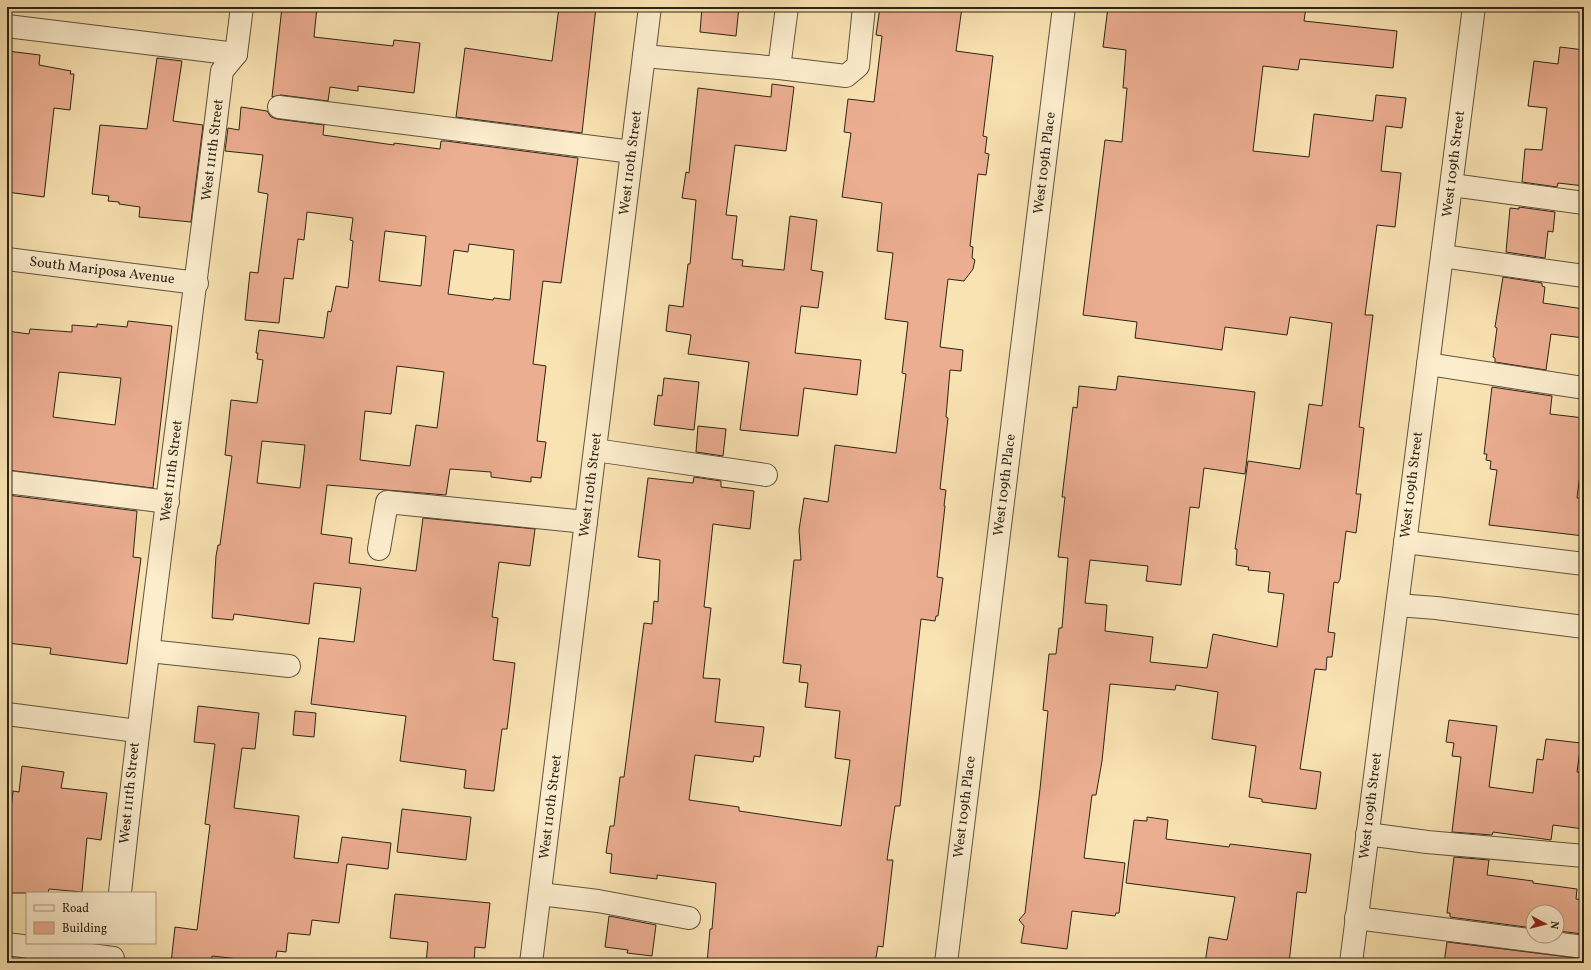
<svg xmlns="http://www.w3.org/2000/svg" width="1591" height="970" font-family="Vollkorn,serif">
	<rect width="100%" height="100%" fill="#fae3b2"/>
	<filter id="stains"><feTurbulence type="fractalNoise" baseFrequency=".005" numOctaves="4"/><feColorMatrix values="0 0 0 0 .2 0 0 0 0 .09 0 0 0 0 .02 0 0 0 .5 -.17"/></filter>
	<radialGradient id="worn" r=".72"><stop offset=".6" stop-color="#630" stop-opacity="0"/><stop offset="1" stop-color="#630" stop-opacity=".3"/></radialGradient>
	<!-- building -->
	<g fill="#ecae91" stroke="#2c2418" fill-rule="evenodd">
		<polygon points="282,7 317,7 314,37 393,46 394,40 420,43 414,93 358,86 358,91 330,87 328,101 281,95 272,97"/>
		<polygon points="559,7 596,7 582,133 456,117 465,48 552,61"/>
		<polygon points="702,7 739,7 736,36 700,32"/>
		<polygon points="880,7 962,7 956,51 993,56 983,136 987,137 985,153 989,154 986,175 978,174 970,246 973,247 972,258 975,260 973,269 964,281 948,279 940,347 963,350 961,371 950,370 946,417 948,418 940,489 946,490 944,506 945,506 937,577 943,578 938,616 936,616 935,621 921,619 900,806 895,806 887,860 893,860 883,947 878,946 875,963 707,963 710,929 712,929 716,883 657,875 657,879 610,873 612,854 606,853 610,826 614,826 620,777 624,777 644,623 652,624 654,601 658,602 660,560 638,557 648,478 693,483 694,477 721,481 721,487 754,491 750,529 713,524 704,607 711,608 703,678 720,679 715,722 764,727 760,757 754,756 753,762 695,755 689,800 739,807 739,811 841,826 850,760 835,758 840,711 805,707 808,683 799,682 801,665 783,663 794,560 801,560 799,530 804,498 828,502 835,445 896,453 906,374 902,373 908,322 885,319 893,253 877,251 882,203 842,197 851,133 844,132 848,99 874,102 882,36 876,35"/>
		<polygon points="1108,7 1306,7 1304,21 1397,31 1393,68 1300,59 1298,70 1263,66 1253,151 1309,157 1314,114 1373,121 1376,95 1406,98 1402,128 1386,126 1381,171 1401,173 1395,227 1377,225 1365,315 1373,315 1359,427 1364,428 1356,494 1361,494 1356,533 1346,531 1340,579 1338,583 1334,582 1328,632 1335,633 1332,657 1327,657 1326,670 1315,669 1300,769 1321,772 1316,809 1262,802 1262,799 1249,797 1256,746 1212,739 1218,692 1176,685 1175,690 1110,684 1102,761 1096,795 1092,795 1084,858 1125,863 1119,913 1116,913 1115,916 1072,911 1067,949 1021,943 1024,926 1019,920 1025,913 1040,789 1048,711 1043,710 1049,654 1056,654 1059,628 1062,628 1068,558 1058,557 1065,497 1062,497 1073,407 1077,408 1079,386 1116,390 1118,376 1255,392 1245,474 1204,468 1199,508 1190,507 1181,585 1146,581 1148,566 1090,560 1085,603 1107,605 1105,631 1153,637 1150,662 1207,668 1213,634 1277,647 1284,594 1268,592 1270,572 1248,570 1249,567 1236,565 1237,549 1235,549 1248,461 1300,469 1309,404 1322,406 1332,323 1290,317 1287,335 1225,327 1222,350 1135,338 1137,322 1083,315 1105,140 1122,142 1127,88 1123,88 1126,50 1103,47"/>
		<polygon points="1560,47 1584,50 1584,186 1558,183 1557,187 1522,182 1525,149 1542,150 1547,108 1528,106 1534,61 1558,64"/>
		<polygon points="7,51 40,55 39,65 71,71 70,74 74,74 70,110 54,108 44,197 7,192"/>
		<polygon points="157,58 182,61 173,121 203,125 191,222 139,217 140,207 119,204 119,202 108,201 109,196 92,194 100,125 147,129"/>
		<polygon points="772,84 794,87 786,151 735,145 726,215 737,216 732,259 743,260 742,266 784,270 790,216 817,220 811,270 823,272 818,308 801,306 795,353 861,360 857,395 804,388 798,436 740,430 749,362 688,354 691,335 666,331 669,305 683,307 688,264 690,264 696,200 682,198 686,172 689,173 698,88 771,97"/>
		<path d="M 241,107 L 267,111 L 271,117 L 277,119 L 324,125 L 323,135 L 394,145 L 394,143 L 440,149 L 441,141 L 446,141 L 578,158 L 561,283 L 543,281 L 533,364 L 546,366 L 537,441 L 546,442 L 541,478 L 531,477 L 531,482 L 491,477 L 491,472 L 450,469 L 446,495 L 327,485 L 321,534 L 352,538 L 349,563 L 416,571 L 423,518 L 535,529 L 530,566 L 499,562 L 492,617 L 498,618 L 493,660 L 515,663 L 507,729 L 502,729 L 494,791 L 464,788 L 466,770 L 400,761 L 406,716 L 311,704 L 319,638 L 354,642 L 361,588 L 314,583 L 309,624 L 234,614 L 233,620 L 212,618 L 216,556 L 218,545 L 220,545 L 232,456 L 225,455 L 231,400 L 257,403 L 263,360 L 257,359 L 258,353 L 256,353 L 259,330 L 324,338 L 328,311 L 331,312 L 336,286 L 348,288 L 353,241 L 350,240 L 353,218 L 307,212 L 304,240 L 298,239 L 293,279 L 284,278 L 279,323 L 245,320 L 250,272 L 258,273 L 268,194 L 258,192 L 263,155 L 225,151 L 228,128 L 239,130 ZM 385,231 L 426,236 L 421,286 L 379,281 ZM 469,244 L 514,250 L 510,300 L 494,298 L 493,300 L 448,294 L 454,250 L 468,252 ZM 397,366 L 444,372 L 437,428 L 416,425 L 410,466 L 360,460 L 365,411 L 391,414 ZM 262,441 L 305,445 L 300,488 L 257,483 Z"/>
		<polygon points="1519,207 1555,212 1553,232 1548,231 1545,258 1506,252 1510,208 1519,209"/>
		<polygon points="1503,277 1542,283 1542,286 1545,287 1543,303 1584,309 1584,338 1551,334 1546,370 1495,362 1495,358 1493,357 1497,328 1495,327"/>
		<path d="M 128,321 L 172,326 L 153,488 L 7,470 L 7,331 L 29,334 L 30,329 L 72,332 L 72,325 L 97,327 L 97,324 L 127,327 ZM 59,372 L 121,378 L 115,425 L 53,417 Z"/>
		<polygon points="664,378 699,382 694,430 654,425 658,395 662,396"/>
		<polygon points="1492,387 1552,396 1550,414 1584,418 1584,443 1577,498 1584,498 1584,536 1489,525 1497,470 1490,469 1491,461 1486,460 1487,454 1484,454"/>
		<polygon points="698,426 726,429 723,456 696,452"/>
		<polygon points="7,495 137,511 133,557 141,558 127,664 50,654 51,648 7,643"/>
		<polygon points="198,706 259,713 255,749 242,748 234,808 299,816 294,858 338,863 342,837 391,843 388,869 347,864 339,923 312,920 310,935 288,933 286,952 277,951 275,963 212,956 212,963 171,963 175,927 197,930 210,825 205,824 215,744 194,742"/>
		<polygon points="295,711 316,713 314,737 293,735"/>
		<polygon points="1449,720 1497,726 1489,787 1533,793 1537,759 1543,760 1546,739 1581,743 1577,772 1584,773 1584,829 1553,825 1551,840 1493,832 1492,835 1452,832 1461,757 1452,756 1454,743 1446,742"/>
		<polygon points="22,766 64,772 61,788 107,793 101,840 87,838 82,892 49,889 48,893 7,893 7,844 13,791 19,792"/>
		<polygon points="402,809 471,817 466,860 397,852"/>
		<polygon points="1147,817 1168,820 1166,839 1229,847 1230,844 1311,854 1306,893 1297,892 1289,963 1205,963 1209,937 1227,940 1235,897 1126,883 1134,820 1147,821"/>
		<polygon points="1454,857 1489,860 1487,875 1533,881 1533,883 1577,889 1576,899 1584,900 1584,934 1557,931 1557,912 1533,912 1533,928 1450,917 1450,913 1447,913"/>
		<polygon points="395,894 490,903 485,948 475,947 474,963 426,963 428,942 390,938"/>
		<polygon points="609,916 656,925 652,956 627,953 628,950 605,947"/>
		<polygon points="1447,942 1584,959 1584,963 1444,963"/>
	</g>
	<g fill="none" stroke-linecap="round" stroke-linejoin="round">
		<defs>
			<g id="minor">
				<polyline points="787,7 779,68 846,76 858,66 864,7"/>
				<polyline points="7,26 236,54"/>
				<polyline points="236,54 242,7"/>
				<polyline points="644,56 779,68"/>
				<polyline points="279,107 632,152"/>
				<polyline points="1452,185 1584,203"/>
				<polyline points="1442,256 1584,276"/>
				<polyline points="7,259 197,283"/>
				<polyline points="1428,364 1584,388"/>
				<polyline points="595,450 766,475"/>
				<polyline points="7,482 168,502"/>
				<polyline points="1405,542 1584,564"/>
				<polyline points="379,549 387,502 586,522"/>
				<polyline points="1397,605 1436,608 1584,627"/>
				<polyline points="149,651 289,666"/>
				<polyline points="7,714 137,731"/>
				<polyline points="1367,834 1427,842 1584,856"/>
				<path d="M 120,893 C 149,619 189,345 222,71 L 236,54"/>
				<polyline points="540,894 598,901 689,918"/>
				<polyline points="1356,918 1584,947"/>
				<polyline points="7,944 113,958"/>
				<polyline points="531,963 650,7"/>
				<polyline points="946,963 1064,7"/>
				<polyline points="1351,963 1474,7"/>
			</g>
		</defs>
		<!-- minor casing -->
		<use href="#minor" stroke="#60543e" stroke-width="24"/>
		<!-- minor -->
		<use href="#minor" stroke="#fcedcd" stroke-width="22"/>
	</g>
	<g text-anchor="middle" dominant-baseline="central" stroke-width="3" stroke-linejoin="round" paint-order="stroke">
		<!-- street labels -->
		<g font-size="14" fill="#2c2418" stroke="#fcedcd">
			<text transform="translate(213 150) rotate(-83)">West 111th Street</text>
			<text transform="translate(631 163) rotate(-83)">West 110th Street</text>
			<text transform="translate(1045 163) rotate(-83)">West 109th Place</text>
			<text transform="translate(1454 164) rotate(-83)">West 109th Street</text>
			<text transform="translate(102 271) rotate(7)">South Mariposa Avenue</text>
			<text transform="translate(172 471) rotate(-83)">West 111th Street</text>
			<text transform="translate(591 485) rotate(-83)">West 110th Street</text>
			<text transform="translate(1005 485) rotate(-83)">West 109th Place</text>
			<text transform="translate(1412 485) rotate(-83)">West 109th Street</text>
			<text transform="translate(130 793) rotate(-84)">West 111th Street</text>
			<text transform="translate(1371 806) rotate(-83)">West 109th Street</text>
			<text transform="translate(551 807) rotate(-83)">West 110th Street</text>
			<text transform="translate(965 807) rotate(-83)">West 109th Place</text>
		</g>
	</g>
	<!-- margin -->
	<rect width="1591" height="970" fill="none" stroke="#fae3b2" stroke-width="24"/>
	<rect x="8" y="8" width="1575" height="954" fill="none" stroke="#2c2418" stroke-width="2"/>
	<rect x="12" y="12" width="1567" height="946" fill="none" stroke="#2c2418"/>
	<!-- legend -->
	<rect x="26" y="892" width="130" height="52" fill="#fcedcd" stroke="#a99d85"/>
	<rect x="34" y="905" width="20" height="6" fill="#fcedcd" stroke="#a99d85"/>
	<text x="62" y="912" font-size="12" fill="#2c2418">Road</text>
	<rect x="34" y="922" width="20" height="12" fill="#ecae91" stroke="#a99d85"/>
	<text x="62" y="932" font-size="12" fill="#2c2418">Building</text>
	<!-- north arrow -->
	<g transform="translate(1545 924) rotate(97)"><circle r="19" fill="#fcedcd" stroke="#a99d85"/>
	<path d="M0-3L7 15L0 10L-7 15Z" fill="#8f2418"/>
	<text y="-6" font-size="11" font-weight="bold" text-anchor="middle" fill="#2c2418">N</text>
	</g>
	<rect width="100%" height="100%" filter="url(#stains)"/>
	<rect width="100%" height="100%" fill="url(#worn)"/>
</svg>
